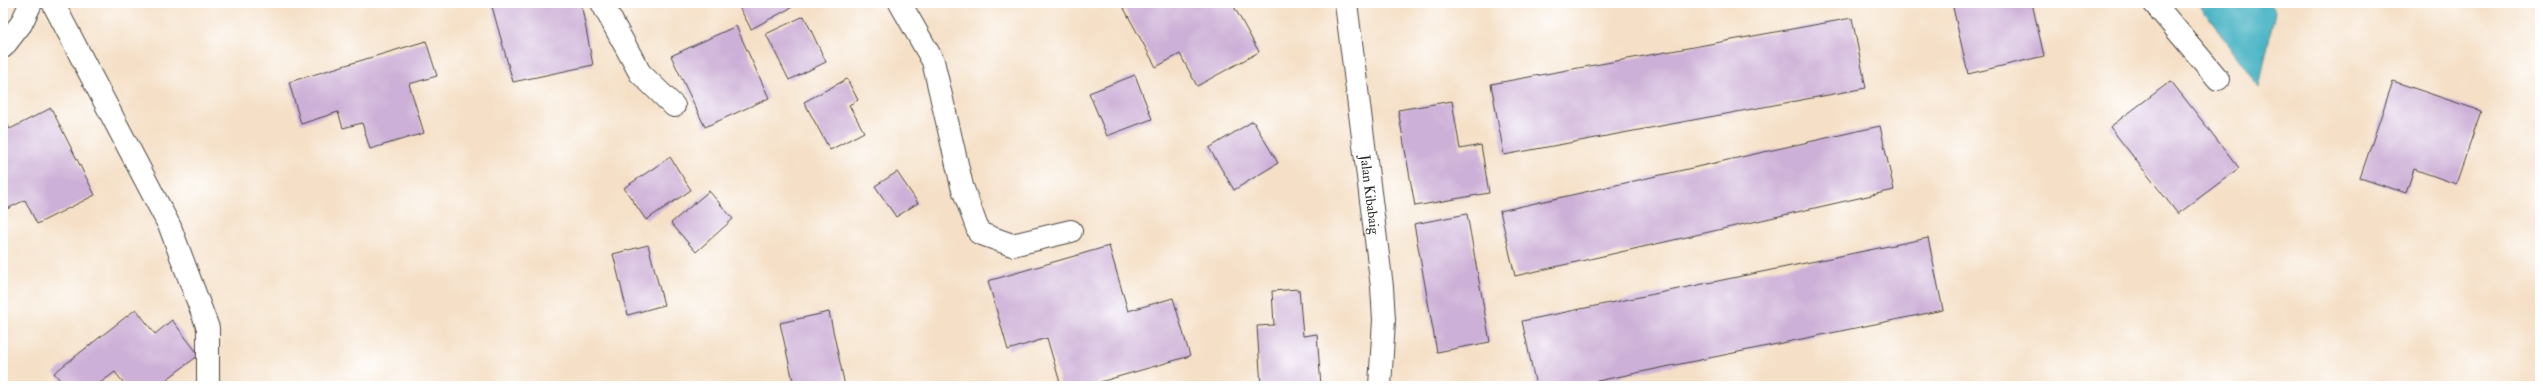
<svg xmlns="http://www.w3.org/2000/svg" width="2543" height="389" font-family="'IM FELL Double Pica',serif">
	<rect width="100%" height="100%" fill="#fff"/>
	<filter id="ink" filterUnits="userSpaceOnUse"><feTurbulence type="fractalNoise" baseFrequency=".025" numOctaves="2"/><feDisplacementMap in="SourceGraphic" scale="8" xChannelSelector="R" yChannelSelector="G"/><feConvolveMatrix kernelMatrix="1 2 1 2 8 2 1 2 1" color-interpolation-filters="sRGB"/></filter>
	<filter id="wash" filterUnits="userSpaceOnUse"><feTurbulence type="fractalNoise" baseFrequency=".012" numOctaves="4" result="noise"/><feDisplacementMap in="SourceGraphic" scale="16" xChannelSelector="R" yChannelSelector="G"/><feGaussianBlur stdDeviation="0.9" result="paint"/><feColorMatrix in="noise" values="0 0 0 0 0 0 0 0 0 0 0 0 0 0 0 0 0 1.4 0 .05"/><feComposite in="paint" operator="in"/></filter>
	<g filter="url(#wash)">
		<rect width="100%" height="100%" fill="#f5e0c7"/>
		<!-- water -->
		<polygon fill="#48b4c5" stroke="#3a7078" points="2198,3 2269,3 2275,12 2259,87"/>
		<g id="blocks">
			<!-- building -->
			<g fill="#cdb0d7">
				<polygon points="491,3 581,3 593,65 513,82"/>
				<polygon points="737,3 800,3 751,29"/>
				<polygon points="1121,3 1232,3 1259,52 1197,86 1180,54 1156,67"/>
				<polygon points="1952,3 2032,3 2044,56 1968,74"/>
				<polygon points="804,16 826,62 789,80 766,34"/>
				<polygon points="1852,18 1866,88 1504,155 1491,84"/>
				<polygon points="736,26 769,98 705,127 671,56"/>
				<polygon points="426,41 437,76 409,84 424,133 370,149 362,123 343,128 338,112 301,124 289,82"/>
				<polygon points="1135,75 1152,119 1107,136 1089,93"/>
				<polygon points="847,79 858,100 849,105 864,132 830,150 804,102"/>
				<polygon points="2171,81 2239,168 2178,214 2110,127"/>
				<polygon points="2393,81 2481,111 2456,184 2414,169 2406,193 2360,178"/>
				<polygon points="1452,101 1460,149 1481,145 1489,193 1415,206 1398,110"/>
				<polygon points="51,108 95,195 37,224 25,200 3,211 3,116 10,129"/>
				<polygon points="1253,121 1278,163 1234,190 1209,148"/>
				<polygon points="1880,126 1894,190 1515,276 1500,211"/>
				<polygon points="670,157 691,190 646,220 624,188"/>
				<polygon points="897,172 918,203 896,217 875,186"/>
				<polygon points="709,191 733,219 696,252 671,223"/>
				<polygon points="1467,214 1490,342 1437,352 1414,224"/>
				<polygon points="1928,238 1943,310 1573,386 1536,386 1522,321"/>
				<polygon points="648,245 664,305 628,315 613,254"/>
				<polygon points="1109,246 1128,311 1173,298 1190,356 1086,386 1061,386 1047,338 1008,350 988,281"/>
				<polygon points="1299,289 1303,336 1317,334 1321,386 1261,386 1257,326 1274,325 1272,291"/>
				<polygon points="136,309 155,334 172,320 199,355 158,386 126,386 115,372 96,386 65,386 54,373"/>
				<polygon points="829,312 845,386 794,386 780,323"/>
			</g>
		</g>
	</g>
	<g filter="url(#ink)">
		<use href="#blocks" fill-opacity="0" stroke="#494642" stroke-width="1"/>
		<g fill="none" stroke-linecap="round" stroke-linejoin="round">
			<defs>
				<g id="minor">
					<polyline points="53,3 170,227 208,328 208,386"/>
					<polyline points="602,3 640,73 674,106"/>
					<polyline points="900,3 933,61 962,186 979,233 1012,245 1071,231"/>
					<path id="s1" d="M 1346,3 L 1382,287 L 1384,320 L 1380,386"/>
					<polyline points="2154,3 2218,79"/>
					<polyline points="3,47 21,24 31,3"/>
				</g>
			</defs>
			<!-- minor casing -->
			<use href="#minor" stroke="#494642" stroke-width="24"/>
			<!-- minor -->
			<use href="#minor" stroke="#fff" stroke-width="22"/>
		</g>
	</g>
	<g text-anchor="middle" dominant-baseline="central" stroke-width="3.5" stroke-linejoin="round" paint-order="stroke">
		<!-- street labels -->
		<g font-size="14" fill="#2b2b2b" stroke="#fff">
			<text stroke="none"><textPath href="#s1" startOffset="193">Jalan Kibabaig</textPath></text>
		</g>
	</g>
	<!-- margin -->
	<rect width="2543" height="389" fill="none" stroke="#fff" stroke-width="16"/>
</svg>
